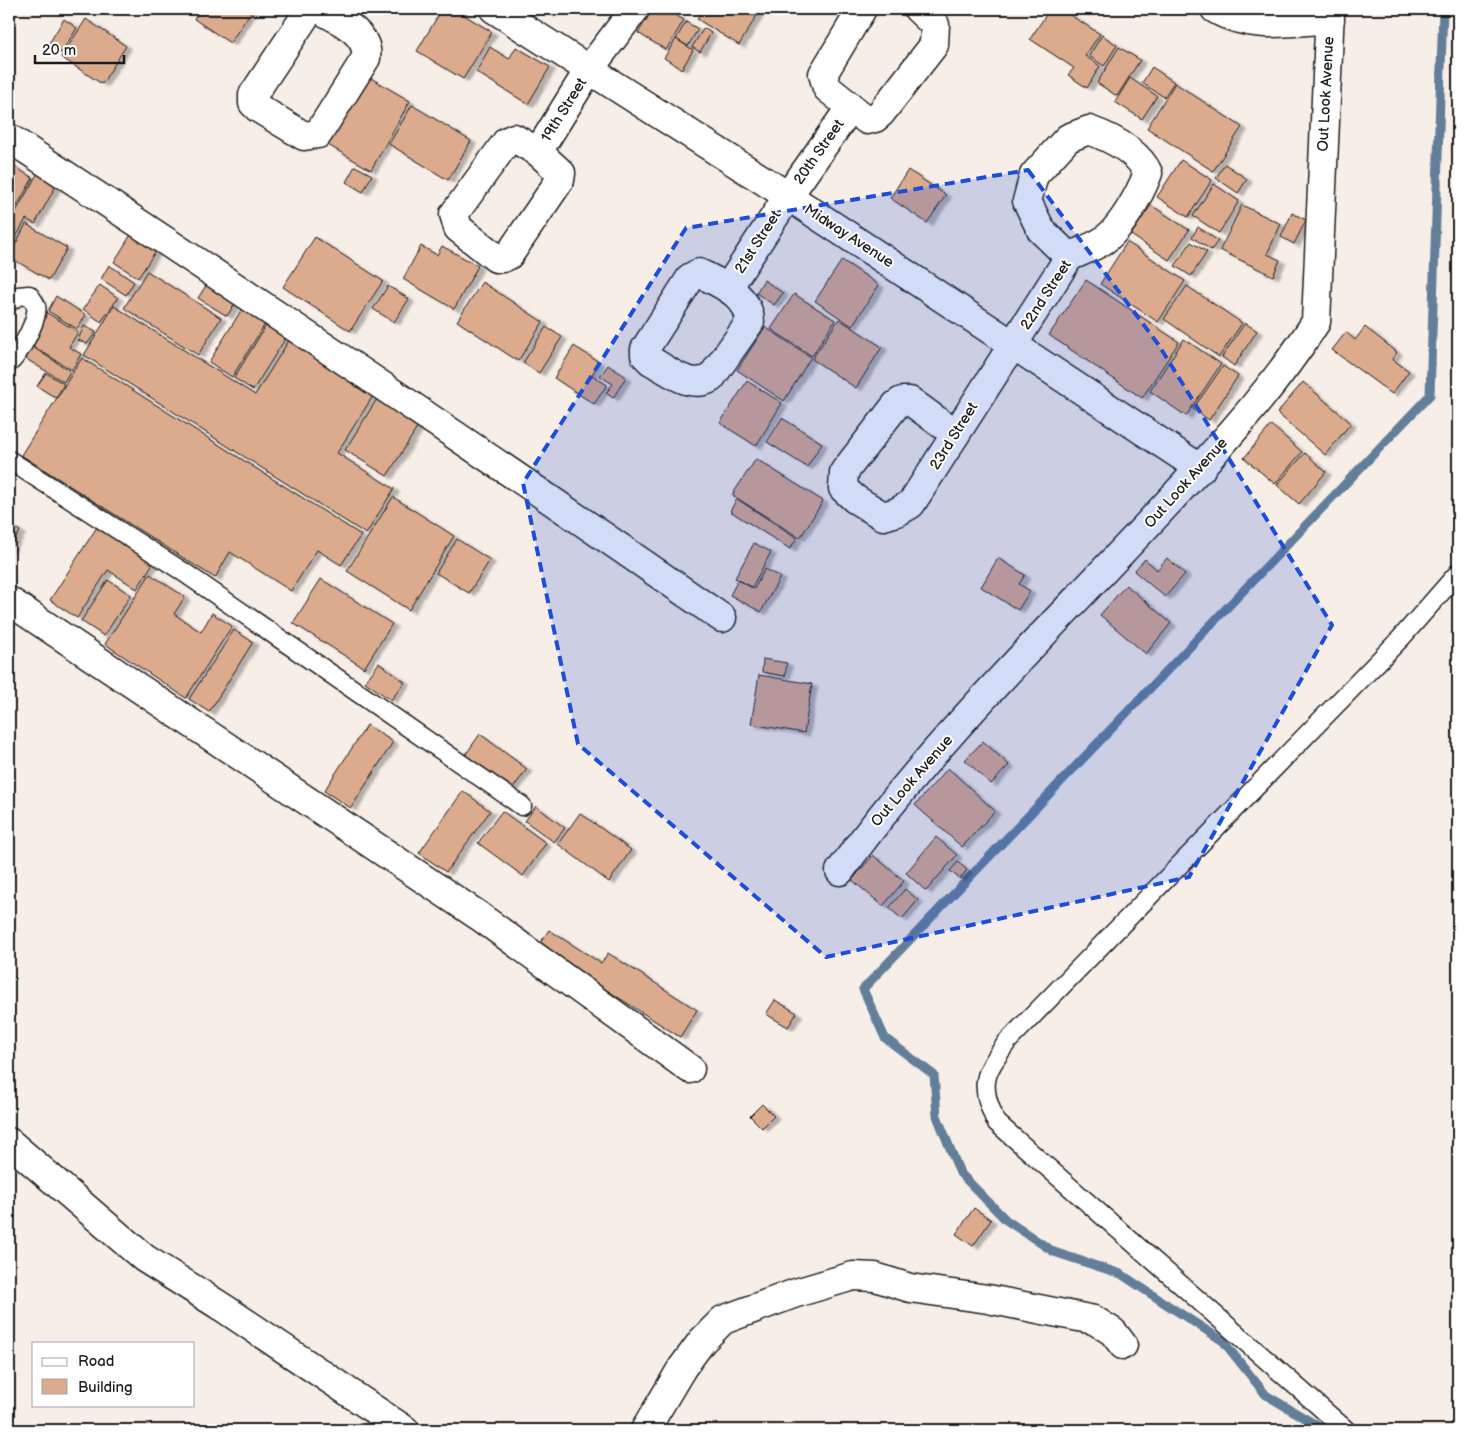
<svg xmlns="http://www.w3.org/2000/svg" width="1467" height="1439" font-family="'Balsamiq Sans',sans-serif">
	<defs>
		<filter id="shadow"><feDropShadow dx="5.5" dy="3" stdDeviation="1" flood-color="#0004"/></filter>
	</defs>
	<rect width="100%" height="100%" fill="#f8eee8"/>
	<filter id="ink" filterUnits="userSpaceOnUse"><feTurbulence type="fractalNoise" baseFrequency=".02" numOctaves="2"/><feDisplacementMap in="SourceGraphic" scale="10" xChannelSelector="R" yChannelSelector="G"/><feConvolveMatrix kernelMatrix="1 2 1 2 8 2 1 2 1" color-interpolation-filters="sRGB"/></filter>
	<g filter="url(#ink)">
		<g fill="none" stroke-linecap="round" stroke-linejoin="round">
			<!-- stream -->
			<polyline stroke="#627e99" stroke-width="9" points="1325,1430 1266,1395 1223,1341 1169,1306 1121,1274 1054,1252 1006,1220 960,1173 937,1116 934,1075 885,1038 863,989 1430,395 1443,9"/>
		</g>
		<!-- building -->
		<g fill="#dcab8e" stroke="#1c1c1c" filter="url(#shadow)">
			<polygon points="201,9 253,9 230,43 194,19"/>
			<polygon points="442,9 454,9 492,32 463,79 417,51"/>
			<polygon points="653,9 665,9 684,20 666,50 638,33"/>
			<polygon points="703,9 753,9 759,12 739,45 697,19"/>
			<polygon points="1050,9 1061,9 1100,34 1085,56 1100,66 1087,88 1068,75 1074,68 1030,39"/>
			<polygon points="64,19 77,28 61,53 48,45"/>
			<polygon points="86,19 126,46 102,84 61,57"/>
			<polygon points="686,22 698,29 688,46 676,39"/>
			<polygon points="704,28 711,33 700,52 692,47"/>
			<polygon points="1102,35 1117,45 1104,66 1089,56"/>
			<polygon points="676,39 693,50 682,69 664,58"/>
			<polygon points="490,47 509,59 516,47 550,67 528,104 476,72"/>
			<polygon points="1119,47 1140,60 1117,96 1097,83"/>
			<polygon points="1152,67 1174,82 1164,97 1142,83"/>
			<polygon points="367,76 410,101 371,170 328,145"/>
			<polygon points="1130,78 1157,96 1142,119 1115,102"/>
			<polygon points="1175,83 1242,127 1213,171 1147,128"/>
			<polygon points="412,105 471,141 448,180 389,144"/>
			<polygon points="1181,160 1212,180 1188,217 1157,197"/>
			<polygon points="10,164 33,178 9,220 9,166"/>
			<polygon points="1225,164 1247,179 1238,193 1216,178"/>
			<polygon points="355,166 372,175 363,192 346,182"/>
			<polygon points="40,169 59,180 35,224 26,219 9,250 9,224"/>
			<polygon points="908,170 946,195 927,223 890,198"/>
			<polygon points="1214,184 1239,201 1219,233 1193,216"/>
			<polygon points="1151,205 1189,230 1169,260 1131,235"/>
			<polygon points="1242,205 1281,224 1267,254 1280,260 1273,276 1220,250"/>
			<polygon points="1292,213 1306,220 1294,244 1281,237"/>
			<polygon points="26,224 67,248 49,280 9,257"/>
			<polygon points="1198,227 1218,241 1211,250 1192,237"/>
			<polygon points="132,233 157,249 138,278 114,262"/>
			<polygon points="315,237 383,281 350,331 283,287"/>
			<polygon points="1127,242 1185,281 1158,322 1100,284"/>
			<polygon points="1191,242 1207,252 1191,276 1175,266"/>
			<polygon points="421,246 437,255 442,246 478,266 454,309 403,279"/>
			<polygon points="842,260 879,285 852,326 815,301"/>
			<polygon points="109,265 134,282 126,295 101,279"/>
			<polygon points="147,271 221,318 198,355 124,308"/>
			<polygon points="764,280 783,293 774,305 756,293"/>
			<polygon points="1086,280 1179,342 1142,398 1049,335"/>
			<polygon points="482,282 543,322 518,361 457,321"/>
			<polygon points="207,284 236,302 227,316 198,298"/>
			<polygon points="100,285 118,298 101,322 83,309"/>
			<polygon points="388,286 409,299 394,322 373,309"/>
			<polygon points="1187,286 1242,323 1219,357 1164,319"/>
			<polygon points="794,294 835,320 812,356 771,329"/>
			<polygon points="56,296 86,315 77,329 48,311"/>
			<polygon points="247,301 270,316 232,377 209,362"/>
			<polygon points="114,306 255,395 293,334 378,388 337,453 394,489 366,534 84,355"/>
			<polygon points="44,311 78,332 69,347 81,354 72,370 26,342"/>
			<polygon points="839,319 882,347 856,388 812,359"/>
			<polygon points="1245,323 1257,331 1234,366 1222,357"/>
			<polygon points="267,324 287,336 253,390 234,378"/>
			<polygon points="84,326 96,332 87,344 78,340"/>
			<polygon points="546,327 562,337 539,373 523,363"/>
			<polygon points="765,327 811,357 784,401 737,370"/>
			<polygon points="1365,327 1397,352 1392,359 1409,371 1392,394 1332,350 1346,332 1355,340"/>
			<polygon points="1184,339 1221,364 1186,416 1150,391"/>
			<polygon points="31,346 70,371 64,382 23,357"/>
			<polygon points="574,346 599,362 592,375 607,385 594,404 554,378"/>
			<polygon points="82,358 361,535 341,565 317,550 291,591 230,552 215,578 21,455"/>
			<polygon points="608,365 626,377 613,398 606,393 613,384 600,376"/>
			<polygon points="1223,366 1238,376 1209,420 1193,409"/>
			<polygon points="46,373 64,384 56,398 37,386"/>
			<polygon points="747,381 782,403 756,446 720,423"/>
			<polygon points="1303,382 1351,423 1325,455 1277,413"/>
			<polygon points="377,399 419,425 387,476 345,450"/>
			<polygon points="782,418 822,443 807,467 767,442"/>
			<polygon points="1271,425 1302,452 1275,484 1244,458"/>
			<polygon points="1305,453 1326,472 1299,504 1277,485"/>
			<polygon points="756,459 823,501 800,538 732,495"/>
			<polygon points="393,497 454,536 409,610 347,571"/>
			<polygon points="737,499 797,538 790,549 730,511"/>
			<polygon points="9,524 20,531 9,550"/>
			<polygon points="97,527 153,563 137,589 108,570 77,618 50,600"/>
			<polygon points="457,539 490,560 469,593 436,573"/>
			<polygon points="754,543 771,552 752,587 735,578"/>
			<polygon points="998,558 1025,575 1019,584 1030,591 1018,610 981,587"/>
			<polygon points="1167,558 1185,574 1165,597 1134,571 1145,559 1157,570"/>
			<polygon points="765,569 780,577 761,612 730,595 738,580 754,589"/>
			<polygon points="150,574 185,597 174,614 201,632 212,613 232,626 186,698 105,644"/>
			<polygon points="321,579 392,624 364,668 293,623"/>
			<polygon points="108,580 131,595 104,636 81,621"/>
			<polygon points="1126,585 1171,623 1146,654 1100,615"/>
			<polygon points="234,630 253,642 209,712 189,699"/>
			<polygon points="763,659 787,663 785,676 762,672"/>
			<polygon points="379,663 405,682 391,700 365,682"/>
			<polygon points="759,675 812,684 804,733 751,724"/>
			<polygon points="367,725 393,742 351,808 324,791"/>
			<polygon points="480,734 527,769 511,791 464,757"/>
			<polygon points="983,741 1009,765 991,784 965,760"/>
			<polygon points="948,768 995,811 962,847 915,805"/>
			<polygon points="463,791 490,811 446,872 419,853"/>
			<polygon points="536,806 565,828 554,842 525,821"/>
			<polygon points="502,811 546,843 523,876 478,843"/>
			<polygon points="580,813 631,850 609,882 558,844"/>
			<polygon points="936,837 957,855 926,891 906,873"/>
			<polygon points="873,855 904,881 883,906 852,880"/>
			<polygon points="958,862 967,870 960,879 950,871"/>
			<polygon points="905,889 918,900 902,919 889,908"/>
			<polygon points="549,930 601,963 608,953 697,1010 680,1037 538,946"/>
			<polygon points="775,1000 797,1013 788,1027 766,1014"/>
			<polygon points="762,1104 774,1116 762,1128 750,1116"/>
			<polygon points="974,1208 991,1220 973,1246 956,1234"/>
		</g>
		<g fill="none" stroke-linecap="round" stroke-linejoin="round">
			<defs>
				<g id="lane">
					<path d="M 9,302 L 18,296 L 29,295 C 33,300 38,306 36,313 C 34,326 19,355 9,363"/>
					<polyline points="9,460 182,571 522,806"/>
					<path d="M 1346,1430 L 996,1122 C 979,1083 983,1076 1007,1042 L 1401,638 L 1458,573"/>
				</g>
				<g id="street">
					<path d="M 310,9 L 253,95 L 253,103 L 258,108 L 304,136 L 318,134 L 366,58 C 370,33 337,19 319,9"/>
					<polyline points="494,9 788,196 1201,469"/>
					<polyline points="862,9 823,74 827,88 867,120 875,118 881,113 934,45 935,25 918,9"/>
					<path d="M 1215,9 C 1250,30 1291,22 1330,19"/>
					<path d="M 9,138 C 249,295 487,455 722,618"/>
					<polygon points="514,138 538,152 561,173 560,180 509,255 503,258 496,258 458,228 454,214 507,141"/>
					<polyline points="538,152 590,68 635,9"/>
					<path d="M 699,273 C 721,284 749,295 750,322 L 711,378 C 690,390 670,371 651,361 L 645,355 L 645,349 L 691,277 Z"/>
					<polyline points="728,288 788,196 850,108"/>
					<path d="M 954,433 L 910,401 L 902,401 L 896,405 L 844,472 L 843,488 L 855,499 L 883,516 L 897,512 L 911,504 L 1069,257 C 1079,252 1091,248 1101,242 C 1120,231 1140,194 1148,173 C 1138,151 1111,138 1089,130 L 1068,138 L 1034,175 L 1027,201 L 1041,230 L 1069,257"/>
					<polyline points="9,601 479,916 690,1069"/>
					<path d="M 840,871 C 929,746 1044,635 1149,523 C 1208,460 1269,395 1316,322 L 1330,9"/>
					<polyline points="9,1142 144,1258 222,1307 405,1430"/>
					<polyline points="645,1430 682,1368 702,1341 723,1320 796,1293 853,1276 875,1277 910,1288 988,1299 1094,1320 1113,1332 1123,1345"/>
				</g>
			</defs>
			<!-- lane casing -->
			<use href="#lane" stroke="#1c1c1c" stroke-width="21"/>
			<!-- street casing -->
			<use href="#street" stroke="#1c1c1c" stroke-width="31"/>
			<!-- lane -->
			<use href="#lane" stroke="#fff" stroke-width="18"/>
			<!-- street -->
			<use href="#street" stroke="#fff" stroke-width="28"/>
		</g>
	</g>
	<!-- marked area -->
	<path fill="#1d4ed8" fill-opacity="0.2" stroke="#1d4ed8" stroke-width="4" stroke-dasharray="10 6" stroke-linejoin="round" d="M 1028,170 L 1158,344 L 1332,625 L 1189,877 L 826,957 L 578,744 L 523,483 L 686,228 Z"/>
	<g text-anchor="middle" dominant-baseline="central" stroke-width="4" stroke-linejoin="round" paint-order="stroke">
		<!-- street labels -->
		<g font-size="15" fill="#1c1c1c" stroke="#fff">
			<text transform="translate(1326 94) rotate(-87)">Out Look Avenue</text>
			<text transform="translate(564 110) rotate(-58)">19th Street</text>
			<text transform="translate(819 152) rotate(-55)">20th Street</text>
			<text transform="translate(849 236) rotate(33)">Midway Avenue</text>
			<text transform="translate(758 242) rotate(-57)">21st Street</text>
			<text transform="translate(1046 295) rotate(-57)">22nd Street</text>
			<text transform="translate(954 436) rotate(-58)">23rd Street</text>
			<text transform="translate(1186 483) rotate(-48)">Out Look Avenue</text>
			<text transform="translate(912 781) rotate(-49)">Out Look Avenue</text>
		</g>
	</g>
	<!-- margin -->
	<rect width="1467" height="1439" fill="none" stroke="#fff" stroke-width="30"/>
	<rect x="15" y="15" width="1437" height="1409" fill="none" stroke="#1c1c1c" stroke-width="2" filter="url(#ink)"/>
	<!-- legend -->
	<rect x="32" y="1342" width="162" height="65" fill="#ffffff" stroke="#a4a4a4"/>
	<rect x="42" y="1358" width="25" height="8" fill="#ffffff" stroke="#a4a4a4"/>
	<text x="78" y="1366" font-size="15" fill="#1c1c1c">Road</text>
	<rect x="42" y="1379" width="25" height="15" fill="#dcab8e" stroke="#a4a4a4"/>
	<text x="78" y="1392" font-size="15" fill="#1c1c1c">Building</text>
	<!-- scale -->
	<path d="M35 55v8h89v-8" fill="none" stroke="#1c1c1c" stroke-width="2.5"/>
	<text x="42" y="55" font-size="15" fill="#1c1c1c" stroke="#ffffff" stroke-width="4" paint-order="stroke">20 m</text>
</svg>
